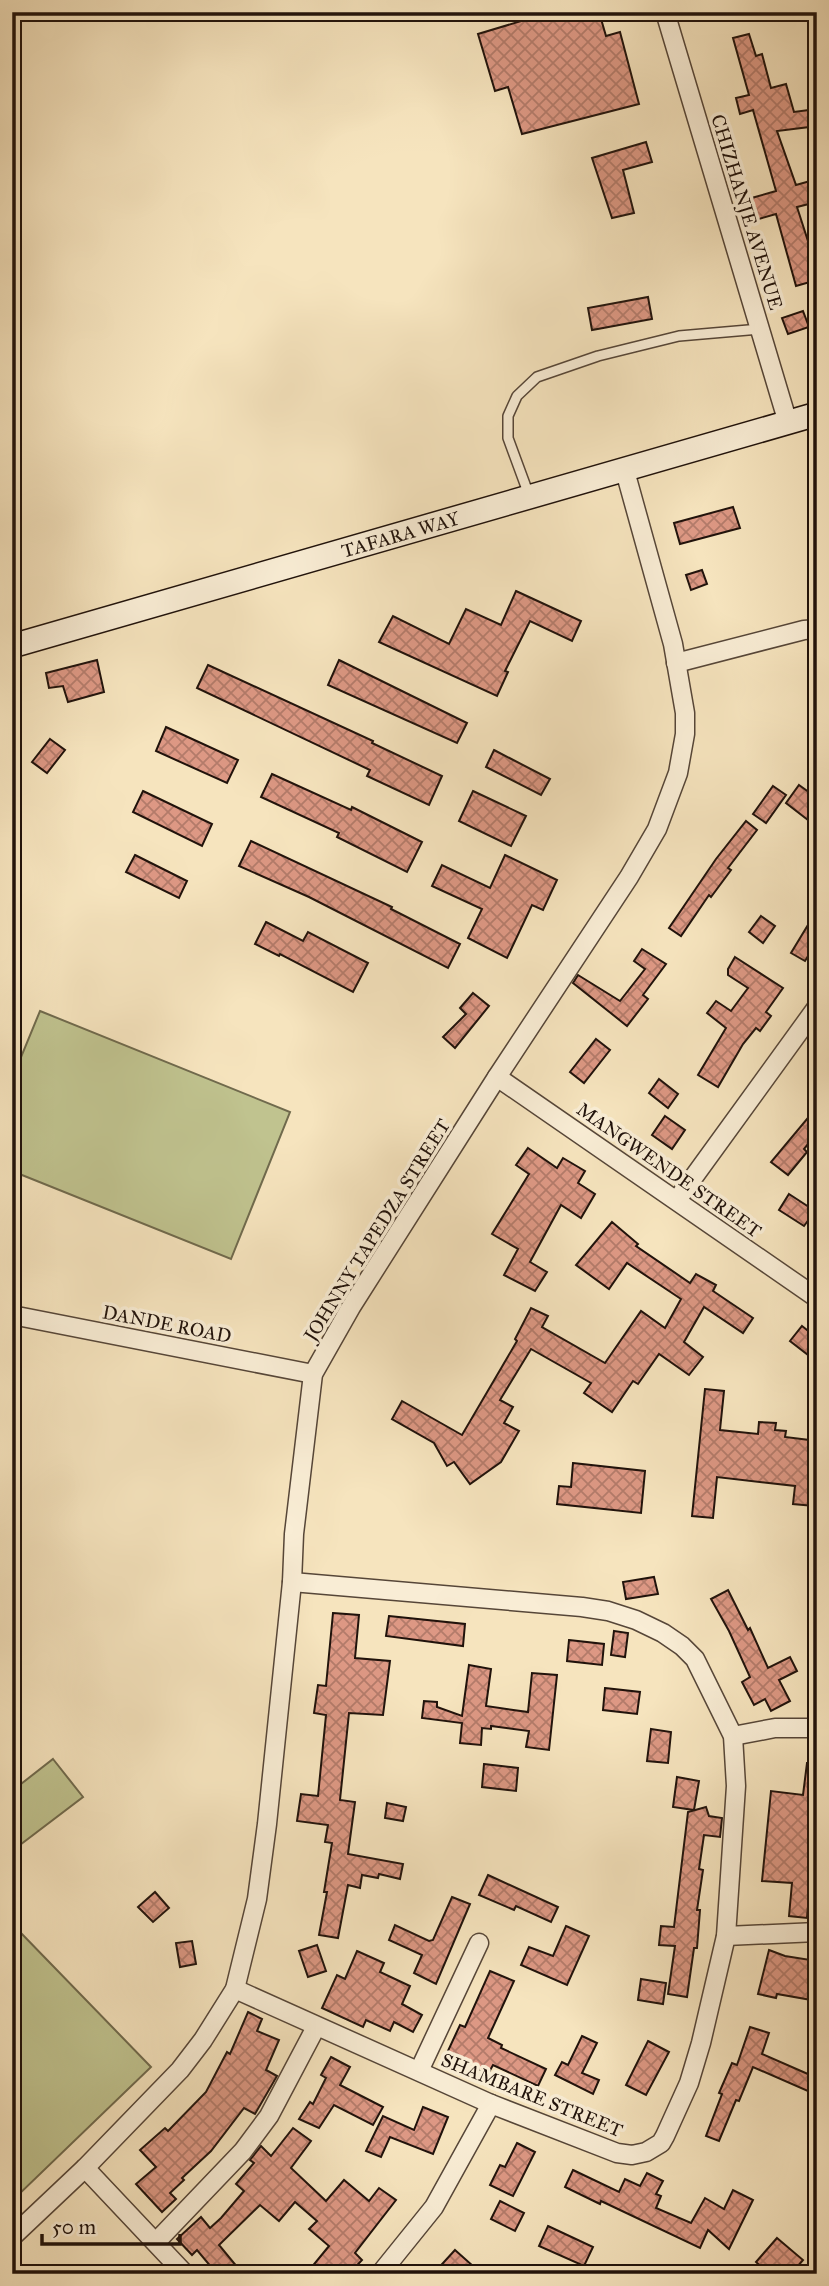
<svg xmlns="http://www.w3.org/2000/svg" width="829" height="2286" font-family="'IM FELL Great Primer',serif">
	<defs>
		<pattern id="building-cross-hatch" width="8" height="8" patternUnits="userSpaceOnUse" patternTransform="scale(1.75)"><rect width="8" height="8" fill="#dd9884"/><path d="M0 0l8 8M0 8l8-8" fill="none" stroke="#b37b6a"/></pattern>
	</defs>
	<rect width="100%" height="100%" fill="#f6e4be"/>
	<filter id="stains"><feTurbulence type="fractalNoise" baseFrequency=".00286" numOctaves="4"/><feColorMatrix values="0 0 0 0 .2 0 0 0 0 .09 0 0 0 0 .02 0 0 0 .5 -.17"/></filter>
	<radialGradient id="worn" r=".72"><stop offset=".6" stop-color="#630" stop-opacity="0"/><stop offset="1" stop-color="#630" stop-opacity=".3"/></radialGradient>
	<!-- grass -->
	<g fill="#c0c38f" stroke="#706a4d" stroke-width="2">
		<polygon points="40,1011 290,1112 231,1259 12,1171 12,1079"/>
		<polygon points="53,1759 83,1797 12,1851 12,1791"/>
		<polygon points="20,1932 151,2067 12,2201 12,1939"/>
	</g>
	<!-- building -->
	<g fill="url(#building-cross-hatch)" stroke="#20120b" stroke-width="2">
		<polygon points="551,12 599,12 606,36 620,32 639,104 522,134 508,87 495,91 478,34"/>
		<polygon points="749,34 756,56 762,54 771,88 786,84 794,112 817,109 817,126 777,131 796,185 817,179 817,202 797,207 817,269 817,280 796,286 776,214 755,220 748,199 776,191 753,110 740,114 736,98 749,95 733,38"/>
		<polygon points="646,142 652,162 623,170 634,213 612,218 592,158"/>
		<polygon points="648,297 652,319 592,330 588,308"/>
		<polygon points="803,311 809,327 788,334 782,318"/>
		<polygon points="733,507 740,528 680,544 674,523"/>
		<polygon points="702,570 707,584 691,590 686,575"/>
		<polygon points="516,591 581,621 572,641 530,621 505,671 508,672 497,696 379,642 393,616 449,644 466,609 501,625"/>
		<polygon points="97,660 104,692 68,702 63,686 49,688 46,673"/>
		<polygon points="339,660 467,723 457,743 328,685"/>
		<polygon points="208,665 373,741 372,743 442,776 429,805 367,776 370,770 197,688"/>
		<polygon points="166,727 238,760 227,783 156,751"/>
		<polygon points="50,739 65,750 47,773 32,762"/>
		<polygon points="494,750 550,779 541,795 486,767"/>
		<polygon points="272,774 351,810 352,807 422,842 407,872 337,837 339,833 261,797"/>
		<polygon points="799,785 817,798 817,827 786,803"/>
		<polygon points="773,786 786,795 766,823 753,814"/>
		<polygon points="143,791 212,824 202,846 133,812"/>
		<polygon points="473,791 526,816 511,846 459,821"/>
		<polygon points="746,821 757,830 728,868 731,870 711,897 709,895 681,936 669,928 716,859"/>
		<polygon points="251,841 392,907 391,909 460,944 448,968 309,897 239,866"/>
		<polygon points="135,855 187,881 179,898 126,872"/>
		<polygon points="505,855 557,880 543,910 532,905 507,958 468,938 482,909 432,886 442,865 490,888"/>
		<polygon points="817,910 817,942 805,961 791,953"/>
		<polygon points="761,916 775,926 763,943 749,932"/>
		<polygon points="266,922 303,941 308,932 368,963 353,992 280,954 279,956 255,944"/>
		<polygon points="642,949 666,964 643,995 648,999 627,1026 573,983 578,975 620,1001 645,969 634,961"/>
		<polygon points="735,957 783,988 766,1012 771,1016 760,1031 756,1028 743,1044 718,1087 698,1075 726,1028 707,1013 716,1001 731,1011 748,988 728,975 728,969"/>
		<polygon points="473,993 489,1006 455,1048 443,1037 466,1014 460,1008"/>
		<polygon points="596,1039 610,1050 584,1083 570,1072"/>
		<polygon points="659,1079 678,1094 668,1108 649,1093"/>
		<polygon points="817,1107 817,1133 804,1149 807,1152 788,1175 771,1162"/>
		<polygon points="665,1116 685,1130 672,1149 652,1135"/>
		<polygon points="528,1148 557,1168 563,1158 585,1171 578,1183 595,1194 581,1218 561,1205 530,1262 547,1272 535,1291 504,1275 518,1249 492,1234 529,1174 516,1165"/>
		<polygon points="789,1194 815,1211 804,1226 779,1210"/>
		<polygon points="612,1222 638,1244 636,1246 690,1283 696,1274 716,1285 713,1291 753,1318 743,1333 704,1307 684,1342 703,1357 689,1375 659,1354 638,1384 633,1381 612,1412 584,1393 591,1383 531,1349 500,1400 513,1407 504,1423 519,1431 501,1462 470,1484 454,1462 447,1466 434,1443 392,1419 402,1401 462,1435 517,1341 515,1339 531,1308 548,1316 542,1327 605,1363 641,1311 665,1328 681,1299 627,1263 609,1289 576,1265"/>
		<polygon points="802,1326 817,1338 817,1362 790,1341"/>
		<polygon points="705,1389 724,1391 720,1430 758,1434 759,1422 776,1423 775,1430 786,1431 785,1437 817,1441 817,1478 814,1506 793,1504 795,1486 717,1477 713,1518 692,1516"/>
		<polygon points="573,1463 645,1471 641,1513 557,1504 559,1486 571,1487"/>
		<polygon points="654,1577 658,1594 626,1599 623,1582"/>
		<polygon points="728,1590 748,1630 750,1628 768,1668 790,1657 797,1671 779,1680 790,1701 771,1711 765,1699 754,1705 742,1682 750,1677 729,1631 711,1599"/>
		<polygon points="333,1613 359,1615 355,1658 390,1661 383,1715 349,1713 340,1800 355,1802 348,1854 403,1864 400,1879 379,1874 378,1878 362,1875 360,1888 348,1885 338,1938 319,1935 327,1892 324,1892 332,1843 325,1842 328,1825 297,1821 301,1794 318,1796 326,1715 314,1713 318,1685 326,1686"/>
		<polygon points="389,1616 465,1624 463,1646 386,1636"/>
		<polygon points="614,1631 628,1633 625,1657 611,1655"/>
		<polygon points="569,1640 604,1644 602,1665 567,1661"/>
		<polygon points="469,1665 491,1669 486,1706 528,1712 532,1673 557,1675 549,1750 526,1747 529,1731 491,1726 491,1729 482,1728 481,1745 460,1743 462,1723 422,1718 424,1701 437,1702 437,1707 462,1716"/>
		<polygon points="605,1688 640,1692 637,1714 603,1710"/>
		<polygon points="651,1729 671,1732 668,1763 647,1761"/>
		<polygon points="807,1763 817,1764 817,1896 809,1895 807,1918 789,1916 792,1883 762,1881 771,1791 803,1795"/>
		<polygon points="484,1764 518,1768 516,1791 482,1787"/>
		<polygon points="677,1777 699,1781 694,1810 673,1807"/>
		<polygon points="387,1803 406,1807 403,1821 385,1818"/>
		<polygon points="706,1807 709,1816 722,1818 720,1837 704,1835 699,1869 703,1870 697,1910 700,1910 697,1948 694,1948 687,1997 668,1994 675,1946 659,1945 661,1926 674,1927 688,1812"/>
		<polygon points="488,1875 558,1907 551,1922 516,1906 514,1910 479,1895"/>
		<polygon points="155,1892 169,1908 153,1922 138,1907"/>
		<polygon points="452,1897 470,1904 436,1984 414,1973 422,1955 389,1940 395,1925 429,1941 433,1940"/>
		<polygon points="566,1926 589,1936 567,1985 521,1965 529,1947 553,1956"/>
		<polygon points="192,1941 196,1964 180,1967 176,1943"/>
		<polygon points="317,1945 326,1971 308,1977 299,1951"/>
		<polygon points="769,1950 785,1956 817,1961 817,2001 777,1994 776,1998 758,1994"/>
		<polygon points="357,1951 384,1963 380,1972 410,1986 402,2004 422,2015 413,2032 394,2022 390,2031 366,2020 363,2027 322,2008 337,1975 345,1979"/>
		<polygon points="490,1971 514,1981 488,2038 502,2045 501,2048 546,2069 538,2086 493,2065 488,2074 447,2053 460,2025 465,2027"/>
		<polygon points="641,1979 666,1983 663,2004 638,2000"/>
		<polygon points="248,2012 262,2019 257,2031 279,2040 266,2070 277,2076 255,2114 244,2108 211,2151 182,2178 184,2180 170,2193 176,2199 162,2212 136,2184 156,2167 140,2150 165,2128 168,2131 206,2092 227,2052 230,2054"/>
		<polygon points="750,2027 769,2033 762,2054 817,2078 817,2095 753,2067 739,2101 736,2100 719,2141 706,2136 722,2094 719,2093 732,2063 737,2065"/>
		<polygon points="582,2036 597,2043 582,2073 599,2080 593,2094 555,2075 562,2062 568,2065"/>
		<polygon points="648,2041 669,2052 646,2095 626,2085"/>
		<polygon points="331,2057 350,2067 340,2085 383,2107 373,2125 334,2105 319,2128 299,2119 310,2102 313,2104 326,2078 321,2075"/>
		<polygon points="423,2107 448,2117 433,2154 390,2137 381,2157 366,2151 383,2116 414,2130"/>
		<polygon points="293,2128 311,2141 291,2168 326,2201 344,2180 369,2201 379,2188 396,2200 355,2253 362,2260 349,2274 306,2274 329,2246 309,2229 317,2221 295,2202 279,2221 260,2205 219,2245 243,2274 217,2274 197,2250 192,2255 177,2239 201,2217 210,2228 221,2218 244,2191 236,2184 254,2163 250,2160 261,2146 271,2156"/>
		<polygon points="517,2143 535,2152 513,2196 490,2185 500,2165 505,2167"/>
		<polygon points="573,2170 619,2192 625,2179 640,2186 647,2173 663,2181 656,2194 661,2196 656,2208 691,2223 705,2198 724,2209 733,2190 753,2200 729,2249 708,2230 700,2248 601,2201 600,2204 565,2187"/>
		<polygon points="500,2201 524,2213 515,2231 491,2219"/>
		<polygon points="548,2226 593,2247 584,2266 539,2246"/>
		<polygon points="777,2238 803,2260 791,2274 769,2274 756,2262"/>
		<polygon points="455,2250 473,2266 466,2274 433,2274"/>
	</g>
	<g fill="none" stroke-linecap="round" stroke-linejoin="round">
		<defs>
			<polyline id="lane" points="529,495 508,438 508,416 517,396 537,377 598,356 679,336 760,329"/>
			<g id="street">
				<polyline points="665,12 788,423"/>
				<polyline points="676,663 804,630 817,629"/>
				<polyline points="497,1077 817,1298"/>
				<polyline points="677,1200 817,1007"/>
				<polyline points="12,1315 313,1374"/>
				<polyline points="733,1736 775,1728 817,1728"/>
				<polyline points="726,1936 817,1932"/>
				<polyline points="235,1989 491,2104 617,2153 632,2155 646,2152 661,2143 665,2136 689,2083 701,2043 726,1936 736,1786 733,1736 695,1659 682,1646 663,1633 636,1620 608,1611 582,1607 292,1582"/>
				<polyline points="419,2071 479,1943"/>
				<polyline points="85,2168 185,2274"/>
				<polyline points="12,2237 85,2168 180,2070 203,2040 235,1989 257,1899 267,1824 292,1582 294,1534 313,1374 351,1307 497,1077 629,877 657,829 678,773 685,734 685,713 673,644 625,471"/>
				<polyline points="156,2242 243,2151 269,2116 316,2027"/>
				<polyline points="380,2274 434,2207 491,2104"/>
			</g>
			<g id="secondary">
				<path id="s1" d="M 12,646 L 817,414"/>
			</g>
		</defs>
		<!-- lane casing -->
		<use href="#lane" stroke="#564638" stroke-width="12"/>
		<!-- street casing -->
		<use href="#street" stroke="#564638" stroke-width="21"/>
		<!-- secondary casing -->
		<use href="#secondary" stroke="#20120b" stroke-width="26"/>
		<!-- lane -->
		<use href="#lane" stroke="#f9edd5" stroke-width="9"/>
		<!-- street -->
		<use href="#street" stroke="#f9edd5" stroke-width="18"/>
		<!-- secondary -->
		<use href="#secondary" stroke="#f9edd5" stroke-width="23"/>
	</g>
	<g text-anchor="middle" dominant-baseline="central" stroke-width="7" stroke-linejoin="round" paint-order="stroke">
		<!-- street labels -->
		<g font-size="19" fill="#20120b" stroke="#f9edd5">
			<text transform="translate(747 212) rotate(73)">CHIZHANJE AVENUE</text>
			<text stroke="none"><textPath href="#s1" startOffset="404">TAFARA WAY</textPath></text>
			<text transform="translate(669 1170) rotate(35)">MANGWENDE STREET</text>
			<text transform="translate(377 1230) rotate(-58)">JOHNNY TAPEDZA STREET</text>
			<text transform="translate(167 1324) rotate(11)">DANDE ROAD</text>
			<text transform="translate(532 2095) rotate(22)">SHAMBARE STREET</text>
		</g>
	</g>
	<!-- margin -->
	<rect width="829" height="2286" fill="none" stroke="#f6e4be" stroke-width="42"/>
	<rect x="14" y="14" width="801" height="2258" fill="none" stroke="#20120b" stroke-width="3.5"/>
	<rect x="21" y="21" width="787" height="2244" fill="none" stroke="#20120b" stroke-width="2"/>
	<!-- scale -->
	<path d="M42 2234v10h138v-10" fill="none" stroke="#20120b" stroke-width="3.5"/>
	<text x="52" y="2234" font-size="21" fill="#20120b" stroke="#f9edd5" stroke-width="5" paint-order="stroke">50 m</text>
	<rect width="100%" height="100%" filter="url(#stains)"/>
	<rect width="100%" height="100%" fill="url(#worn)"/>
</svg>
